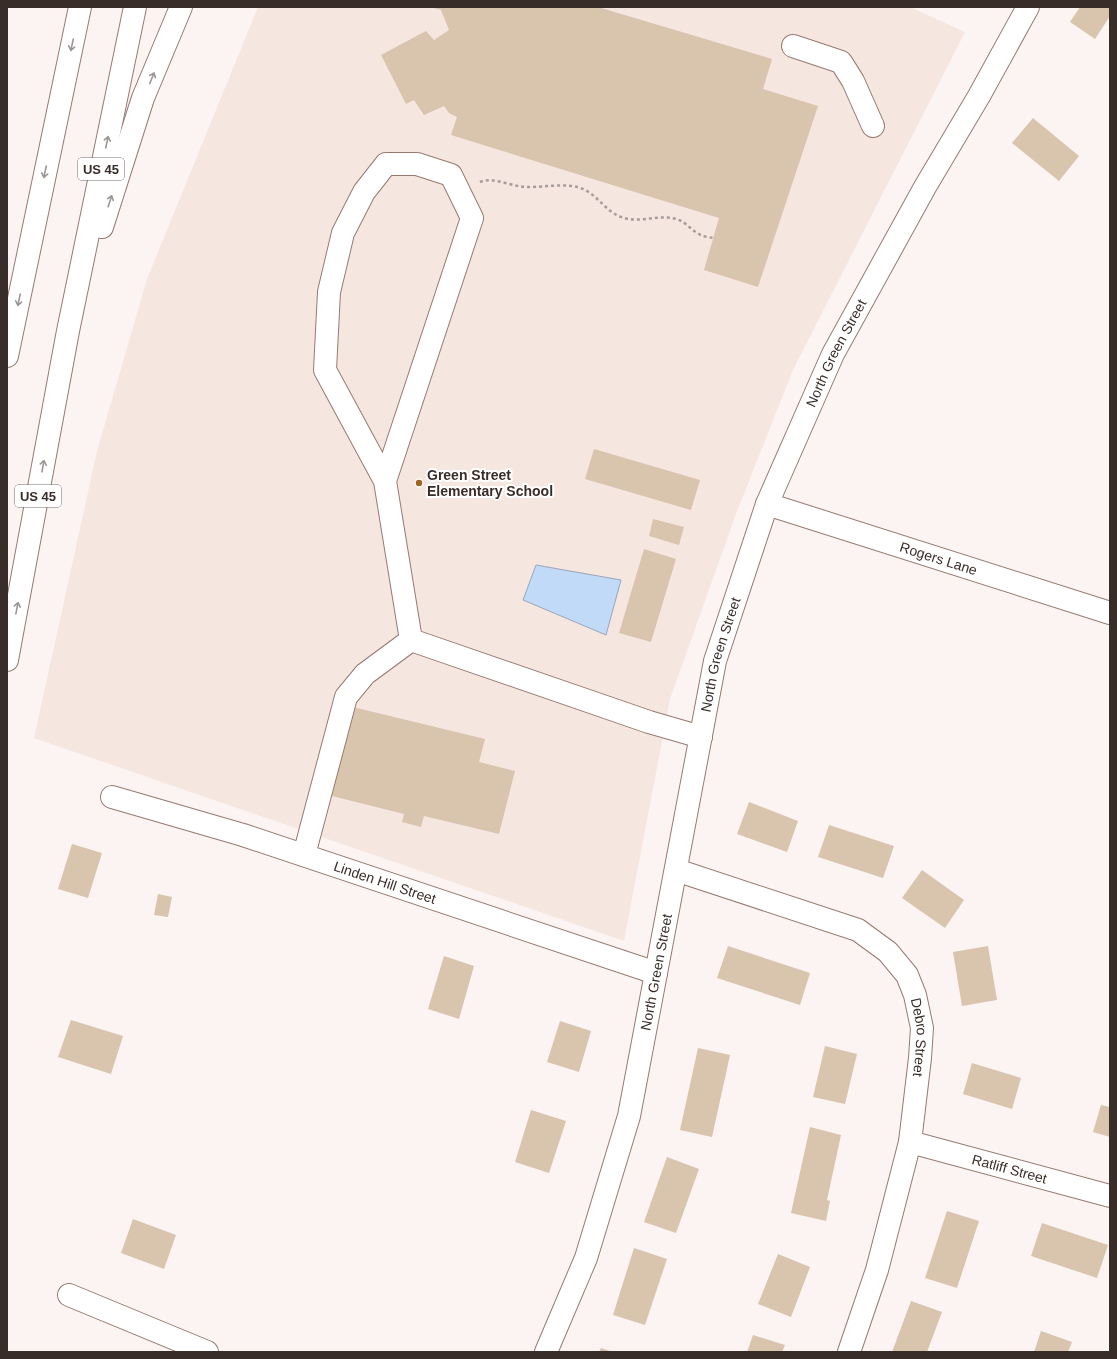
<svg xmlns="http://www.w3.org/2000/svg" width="1117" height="1359" font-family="Helvetica,sans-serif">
	<rect width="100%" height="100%" fill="#fbf4f2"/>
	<!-- built -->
	<polygon fill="#f6e6e0" points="258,7 910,7 965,32 793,370 736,514 670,699 624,941 34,738 97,451 147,279"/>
	<!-- water -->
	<polygon fill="#c1daf8" stroke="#98a6ba" points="536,565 621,580 606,635 523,600"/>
	<!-- building -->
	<g fill="#d9c4ae">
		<polygon points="430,7 598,7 772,59 763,89 818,106 758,287 704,270 719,218 451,135 457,117 449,113 444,106 424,115 414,100 406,104 381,55 426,31 434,40 449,30 441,10"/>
		<polygon points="1080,7 1110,7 1110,16 1095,39 1070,22"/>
		<polygon points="1033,118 1079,156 1059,181 1012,143"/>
		<polygon points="594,449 700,480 691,510 585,479"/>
		<polygon points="653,519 684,527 679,545 649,536"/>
		<polygon points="644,549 676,559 651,642 619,633"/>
		<polygon points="353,707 485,739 479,762 515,771 499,834 424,816 421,827 402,822 404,814 332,796"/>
		<polygon points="749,802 798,821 787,852 737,834"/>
		<polygon points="829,825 894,846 883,878 818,857"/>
		<polygon points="72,844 102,853 88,898 58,889"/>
		<polygon points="922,870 964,900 945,928 902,898"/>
		<polygon points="158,894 172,897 168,917 154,915"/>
		<polygon points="728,946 810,973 800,1005 717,978"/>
		<polygon points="988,946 997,1000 962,1006 953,952"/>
		<polygon points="444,956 474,966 459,1019 428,1009"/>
		<polygon points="71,1020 123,1036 111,1074 58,1057"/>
		<polygon points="560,1021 591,1031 579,1072 547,1062"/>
		<polygon points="825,1046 857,1054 845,1104 813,1097"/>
		<polygon points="698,1048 730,1055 712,1137 680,1130"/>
		<polygon points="972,1063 1021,1078 1012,1109 963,1094"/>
		<polygon points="1101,1105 1110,1107 1110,1137 1093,1132"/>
		<polygon points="531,1110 566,1121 549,1173 515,1162"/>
		<polygon points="810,1127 841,1135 827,1200 830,1201 826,1221 791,1213"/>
		<polygon points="667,1157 699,1169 676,1233 644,1222"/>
		<polygon points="947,1211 979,1221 957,1288 925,1278"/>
		<polygon points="133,1219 176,1235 164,1269 121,1253"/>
		<polygon points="1042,1223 1108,1245 1097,1278 1031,1256"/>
		<polygon points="634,1248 667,1259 645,1325 613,1315"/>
		<polygon points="778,1254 810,1267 791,1317 758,1304"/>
		<polygon points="911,1301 942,1312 927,1352 892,1352"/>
		<polygon points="1041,1331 1072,1342 1068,1352 1034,1352"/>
		<polygon points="753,1335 785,1345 782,1352 747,1352"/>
		<polygon points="601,1348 613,1352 599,1352"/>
	</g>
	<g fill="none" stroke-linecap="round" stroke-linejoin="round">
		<defs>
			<g id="minor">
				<polyline points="793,46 841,62 853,81 873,126"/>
				<polyline points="385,481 325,370 329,292 343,233 364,192 386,164 417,164 451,175 472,218 385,481 411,640 649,722 701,737"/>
				<path id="s1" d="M 767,504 L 1110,613"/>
				<path id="s2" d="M 112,797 L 243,835 L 656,973"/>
				<polyline points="304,855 346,697 365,674 411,640"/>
				<path id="s3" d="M 676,870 L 858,930 L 888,952 L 907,975 L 915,995 L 922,1028 L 920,1058 L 910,1142 L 877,1270 L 849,1352"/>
				<path id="s4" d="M 910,1142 L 1110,1196"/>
				<polyline points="69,1295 207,1352"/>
				<path id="s5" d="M 546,1352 L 586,1258 L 629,1116 L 715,661 L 767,504 L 833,354 L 925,187 L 979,96 L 1028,7"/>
			</g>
			<g id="highway">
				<polyline points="102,227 143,98 181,7"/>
				<polyline points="7,356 80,7"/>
				<polyline points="7,660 68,331 135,7"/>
			</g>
		</defs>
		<!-- minor casing -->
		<use href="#minor" stroke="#977a70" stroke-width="24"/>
		<!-- highway casing -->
		<use href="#highway" stroke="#977a70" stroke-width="24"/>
		<!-- path -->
		<path stroke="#a69d9a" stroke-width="2.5" stroke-dasharray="3 3" stroke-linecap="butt" d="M 480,182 C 491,177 506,184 518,186 C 539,190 566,180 585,190 C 600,198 607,213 624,218 C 641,223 659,214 676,219 C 685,221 691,230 699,234 C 703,237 709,237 713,238"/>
		<!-- minor -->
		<use href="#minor" stroke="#fff" stroke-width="22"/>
		<!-- highway -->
		<use href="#highway" stroke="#fff" stroke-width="22"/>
	</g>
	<!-- one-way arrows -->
	<defs><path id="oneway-shaft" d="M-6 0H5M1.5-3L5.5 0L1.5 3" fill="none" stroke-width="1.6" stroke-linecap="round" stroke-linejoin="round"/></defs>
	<g stroke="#9c9694">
		<use href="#oneway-shaft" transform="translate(72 45) rotate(102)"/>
		<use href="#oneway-shaft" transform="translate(152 78) rotate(-68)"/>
		<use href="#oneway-shaft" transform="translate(107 142) rotate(-78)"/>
		<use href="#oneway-shaft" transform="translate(45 172) rotate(102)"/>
		<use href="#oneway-shaft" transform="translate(110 201) rotate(-72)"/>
		<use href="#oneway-shaft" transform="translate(19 300) rotate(102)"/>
		<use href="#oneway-shaft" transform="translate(43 466) rotate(-80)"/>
		<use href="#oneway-shaft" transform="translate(17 608) rotate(-79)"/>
	</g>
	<!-- markers -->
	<circle fill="#a16627" stroke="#fff" stroke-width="1.5" cx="419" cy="483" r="4"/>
	<g text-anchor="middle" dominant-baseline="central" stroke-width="4" stroke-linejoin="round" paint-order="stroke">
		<!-- shield labels -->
		<g fill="#fff" stroke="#746c69" stroke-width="1">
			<rect x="78" y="158" width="46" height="22" rx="3"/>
			<rect x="15" y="485" width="46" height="22" rx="3"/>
		</g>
		<g font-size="13" font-weight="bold" fill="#392d29">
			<text x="101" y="169">US 45</text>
			<text x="38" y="496">US 45</text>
		</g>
		<!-- street labels -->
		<g font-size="14" fill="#392d29" stroke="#fff">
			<text stroke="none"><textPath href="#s5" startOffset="1045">North Green Street</textPath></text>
			<text stroke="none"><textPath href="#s1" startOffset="180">Rogers Lane</textPath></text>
			<text stroke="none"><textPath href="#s5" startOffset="721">North Green Street</textPath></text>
			<text stroke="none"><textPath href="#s2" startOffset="286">Linden Hill Street</textPath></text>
			<text stroke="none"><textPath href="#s5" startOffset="397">North Green Street</textPath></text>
			<text stroke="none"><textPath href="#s3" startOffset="323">Debro Street</textPath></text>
			<text stroke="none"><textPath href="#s4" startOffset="103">Ratliff Street</textPath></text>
		</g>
		<!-- poi labels -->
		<g font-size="14" font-weight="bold" fill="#392d29" stroke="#fff" text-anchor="start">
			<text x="427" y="475">Green Street<tspan x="427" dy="16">Elementary School</tspan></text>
		</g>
	</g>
	<!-- border -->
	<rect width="1117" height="1359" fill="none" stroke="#392d29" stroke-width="16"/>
</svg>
